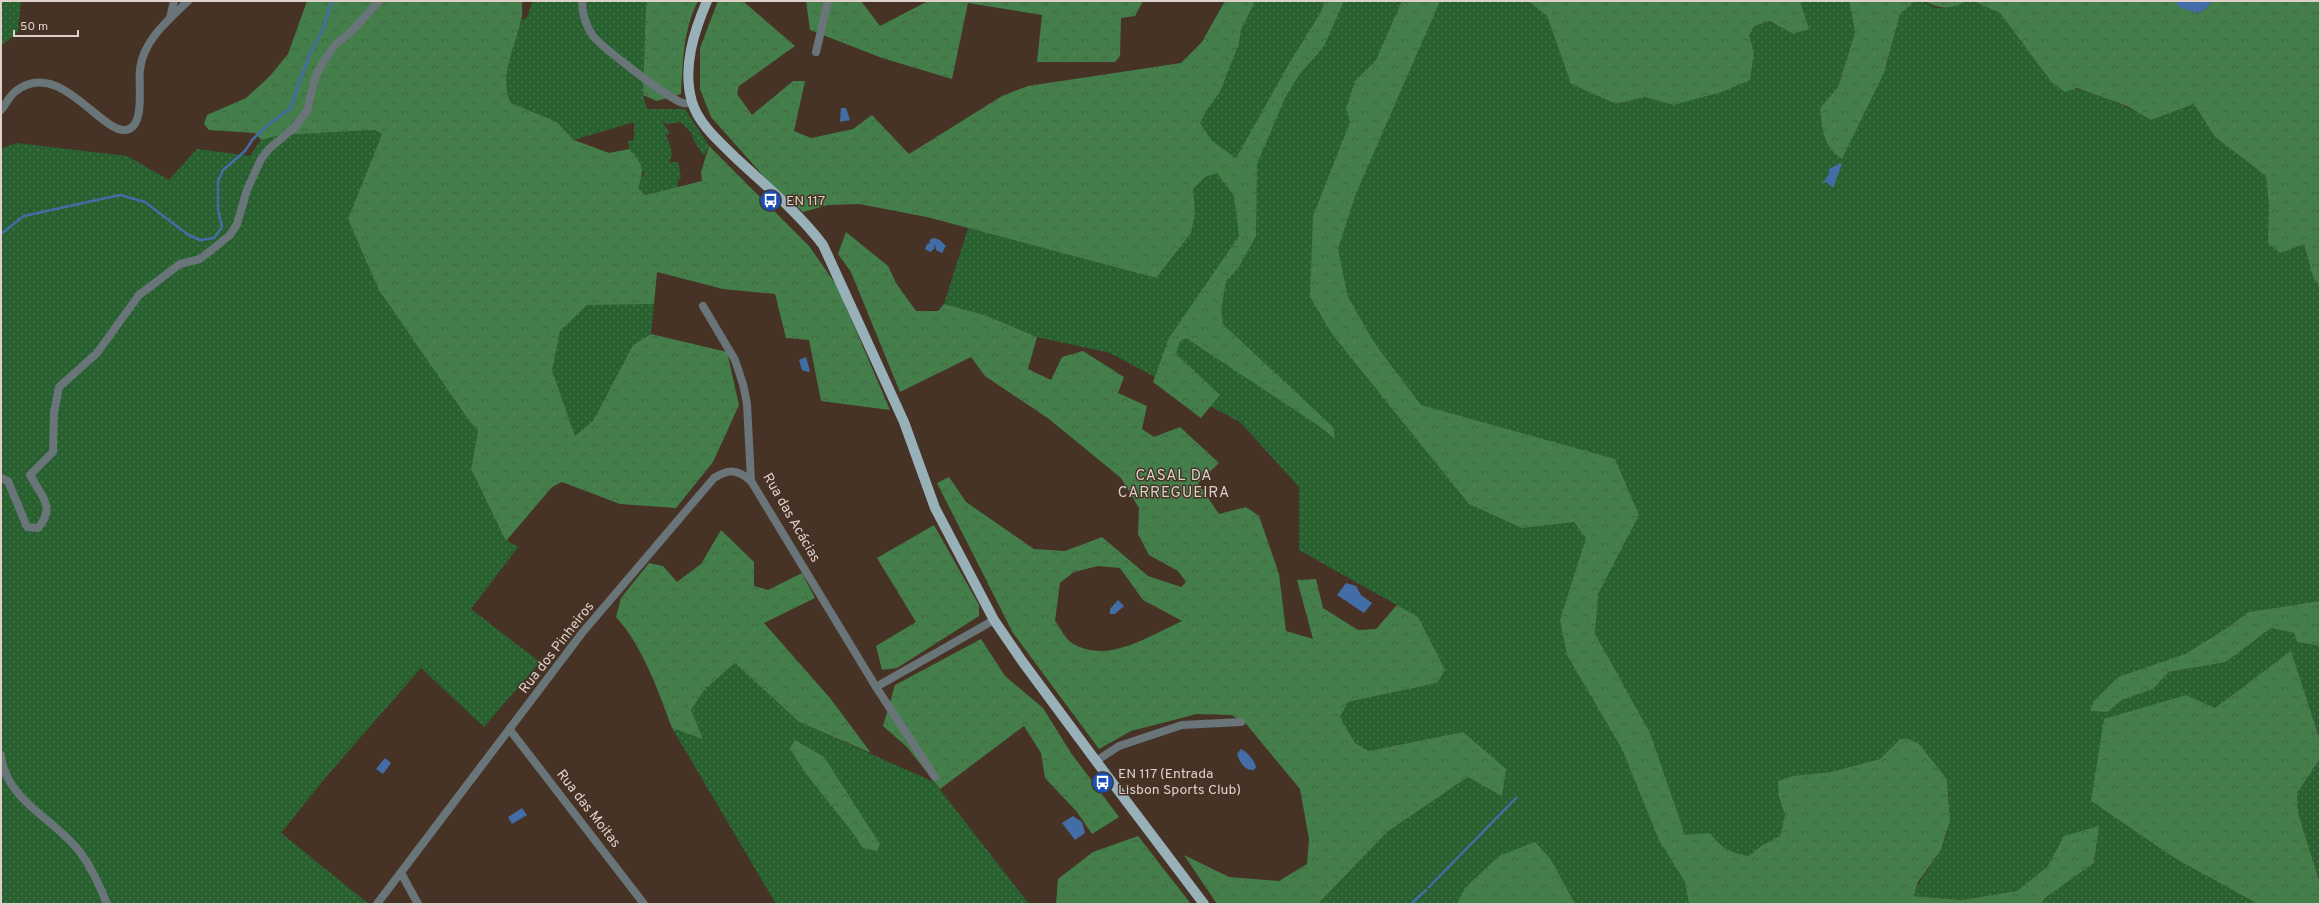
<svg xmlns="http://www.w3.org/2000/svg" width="2321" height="905" font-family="Overpass,sans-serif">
	<defs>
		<pattern id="grass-dots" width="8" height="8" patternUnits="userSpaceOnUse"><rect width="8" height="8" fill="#286030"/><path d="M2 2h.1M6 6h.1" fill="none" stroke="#47764d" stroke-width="1.8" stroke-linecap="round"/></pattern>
		<pattern id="forest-crowns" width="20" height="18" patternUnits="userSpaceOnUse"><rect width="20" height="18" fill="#447e4a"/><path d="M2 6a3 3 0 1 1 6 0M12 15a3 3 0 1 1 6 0" fill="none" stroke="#436544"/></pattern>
	</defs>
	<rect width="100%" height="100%" fill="#463326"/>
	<!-- grass -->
	<g fill="url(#grass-dots)">
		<polygon points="1,1 21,1 18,32 1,46"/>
		<path d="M 533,1 L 646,1 L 643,95 L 647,109 L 685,109 L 709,146 L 704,156 L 694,141 L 691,132 L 681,122 L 668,124 L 662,121 L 670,134 L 665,135 L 669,141 L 672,155 L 669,162 L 678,162 L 681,177 L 677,183 L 678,187 L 645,195 L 637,188 L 644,173 L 629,149 L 628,141 L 634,140 L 634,122 L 574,140 L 557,122 L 511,103 C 499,77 514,45 522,19 L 525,19 C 531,13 529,7 533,1 Z"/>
		<path d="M 1225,1 L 1529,1 L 1547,16 L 1571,84 L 1616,104 L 1645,97 L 1673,105 L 1754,51 L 1749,36 L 1753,26 L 1770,21 L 1793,34 L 1808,29 L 1800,1 L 1849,1 L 1855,32 L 1838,87 L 1820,108 L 1884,73 L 1900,14 L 1915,1 C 1928,1 1930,7 1938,8 C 1951,9 1961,1 1973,1 L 2000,13 L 2052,83 C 2087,90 2121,102 2151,120 L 2194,104 L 2215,137 L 2266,176 L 2269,206 L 2280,252 L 2304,244 L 2313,277 L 2320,289 L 2320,601 L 2248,612 L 2227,628 L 2185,654 L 2118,677 L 2090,711 L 2107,712 L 2122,700 L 2153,689 L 2169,672 L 2226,662 L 2271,628 L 2294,633 L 2297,642 L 2320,646 L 2320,740 L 2291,652 L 2215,708 L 2186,695 L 2091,801 L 2176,859 L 2258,904 L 2041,904 L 2045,898 L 2094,863 L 2099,826 L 2017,891 L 1962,900 L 1914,896 C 1919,878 1931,867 1940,851 C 1953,829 1949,803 1947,778 L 1900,739 L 1880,759 L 1831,772 L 1793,776 L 1779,797 L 1785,815 L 1780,836 L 1761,846 L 1749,857 C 1731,854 1721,847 1710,833 L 1732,904 L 1318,904 L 1387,832 L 1468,777 L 1502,795 L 1463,732 L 1367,751 L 1355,743 L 1340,717 L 1348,702 L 1437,683 L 1418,617 L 1299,550 L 1299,487 L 1240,422 L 1110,353 L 1037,337 L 985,315 L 944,304 L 968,228 L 1156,278 L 1202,42 Z"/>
		<polygon points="375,130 382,134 348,220 468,419 478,431 471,469 506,540 518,547 471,609 540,662 484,727 421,668 326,777 281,833 369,904 1,904 1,149 16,143 127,156 169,180 197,149 250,156 261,140 280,135"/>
		<polygon points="611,303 654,304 651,334 633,345 593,421 575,436 552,370 559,331 587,305"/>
		<polygon points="735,663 799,722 934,782 1029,904 776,904 672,728 703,739 691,710 705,689"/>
		<polygon points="2320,759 2320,883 2298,813 2297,793"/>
	</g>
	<!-- forest -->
	<g fill="url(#forest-crowns)" fill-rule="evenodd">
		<path d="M 307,1 L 522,1 C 522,7 523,14 521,20 C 516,47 498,75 511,103 L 557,122 L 574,140 L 609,153 L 629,149 C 643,165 645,168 638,188 L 645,195 L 702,181 L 701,172 L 709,146 L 809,246 L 837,286 L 890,410 L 821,401 L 809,340 L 786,338 L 775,294 L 723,289 L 657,272 L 654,304 L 587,305 L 560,331 L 552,370 L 575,436 L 593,421 L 633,345 L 651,334 L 727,352 L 739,405 L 713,462 L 676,508 L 620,504 L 562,482 L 552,487 L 506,541 L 471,469 L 478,431 L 468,419 L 379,290 L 348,219 L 382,134 L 375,130 L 280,135 L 261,140 L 255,133 L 209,130 L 204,124 L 207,115 L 246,98 L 270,76 L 288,54 Z"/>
		<path d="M 646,1 L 698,1 C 683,30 683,62 681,94 L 657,101 L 643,95 Z"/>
		<polygon points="718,1 746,1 745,3 795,46 739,86 737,94 752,115 793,81 805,81 794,131 811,138 853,129 872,115 909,154 1002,96 1028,86 1181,63 1202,42 1225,1 1255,1 1241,30 1239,43 1220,92 1206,111 1200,123 1212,141 1236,158 1290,62 1321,12 1325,1 1344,1 1324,46 1299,75 1285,98 1257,164 1256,236 1239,267 1226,281 1221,310 1223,324 1333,427 1335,439 1319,426 1186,338 1180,341 1176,354 1220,395 1201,418 1153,382 1169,338 1239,236 1234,196 1217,173 1205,177 1193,189 1195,213 1191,233 1156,278 927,217 859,204 828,205 803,212 768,181 711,117 700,89 700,48"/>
		<polygon points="861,1 880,26 928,1 1143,1 1135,16 1121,18 1120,56 1115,62 1037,62 1042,15 968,3 952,79 882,58 810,30 806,1"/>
		<path d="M 1402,1 L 1440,1 L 1355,196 L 1338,249 L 1348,297 L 1375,344 L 1421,405 L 1615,459 L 1639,515 L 1598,594 L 1595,634 L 1650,733 L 1685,835 L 1710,833 C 1721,847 1731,854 1749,856 L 1761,846 L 1780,836 L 1785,815 L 1779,797 L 1778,781 L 1793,776 L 1831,772 L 1880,759 L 1900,739 L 1908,739 L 1919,744 L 1947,779 L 1950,821 L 1941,850 L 1918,882 L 1914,896 L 1962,900 L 2017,891 L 2048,866 L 2064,836 L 2099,826 L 2094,863 L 2045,898 L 2041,904 L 1689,904 L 1685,882 L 1659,840 L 1622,749 L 1567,655 L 1560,620 L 1586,538 L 1574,522 L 1522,528 L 1469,504 L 1332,334 L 1310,297 L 1313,216 L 1350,122 L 1346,109 L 1355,81 L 1375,62 Z"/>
		<polygon points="1529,1 1800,1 1809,29 1793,34 1770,21 1754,26 1749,36 1754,51 1750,80 1722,92 1673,105 1645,97 1616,104 1571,84 1547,16"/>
		<path d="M 1849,1 L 1915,1 L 1900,14 L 1884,73 L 1842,159 C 1822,145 1823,131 1820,108 L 1838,87 L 1855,32 Z"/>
		<path d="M 1925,1 L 1968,1 C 1951,8 1942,11 1925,1 Z"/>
		<polygon points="1973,1 2174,1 2197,13 2204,10 2213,1 2320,1 2320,289 2313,277 2304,244 2280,253 2268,243 2269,206 2266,176 2215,137 2194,104 2151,120 2127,106 2077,88 2065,92 2052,83 2000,13"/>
		<path d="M 846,232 L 888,266 L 896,283 L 916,311 L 938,311 L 944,304 L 985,315 L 1037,337 L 1028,369 L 1051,380 L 1062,357 L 1083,351 L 1124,377 L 1118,393 L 1147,406 L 1142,429 L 1154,437 L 1180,427 L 1219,463 L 1198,483 L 1219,514 L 1246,507 L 1259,516 L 1279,574 L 1286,631 L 1313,639 L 1297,580 L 1316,579 L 1323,608 L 1358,630 L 1376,629 L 1397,605 L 1418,617 L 1445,670 L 1437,683 L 1348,702 L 1340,717 L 1355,743 L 1368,751 L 1463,732 L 1506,769 L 1502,796 L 1468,777 L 1387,832 L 1318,904 L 1217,904 L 1184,855 L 1229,877 L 1279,881 L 1307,864 L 1309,839 L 1300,789 L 1247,725 L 1232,715 L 1197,714 L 1131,731 L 1099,749 L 1013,633 L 937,483 L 949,477 L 966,502 L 1034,549 L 1065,551 L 1102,537 L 1148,576 L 1181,587 L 1186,582 L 1178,571 L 1149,555 L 1138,534 L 1139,508 L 1121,478 L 1049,419 L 985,376 L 971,357 L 900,392 L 851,272 L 838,254 ZM 1098,566 L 1120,568 L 1143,600 L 1182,621 C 1149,636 1107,665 1072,643 C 1065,639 1060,627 1055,621 L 1060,583 L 1074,572 Z"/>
		<polygon points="934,525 979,605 979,616 897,668 882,670 876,646 916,622 877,558"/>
		<path d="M 721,530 L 754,562 L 754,586 L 768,590 L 802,573 L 815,598 L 764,623 L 830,698 L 871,753 L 799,722 L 735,663 L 705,689 L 691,710 L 703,739 L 672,728 C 659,692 642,645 616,617 L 621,598 L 649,563 L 663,566 L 677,582 L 701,564 Z"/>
		<polygon points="2320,601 2320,646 2297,642 2294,633 2271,628 2226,662 2169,672 2153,689 2122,700 2107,712 2090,711 2094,701 2118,677 2185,654 2227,628 2248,612"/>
		<polygon points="981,639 1005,676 1043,708 1071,753 1119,817 1092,834 1077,812 1045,778 1041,753 1024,726 940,789 907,747 883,726 895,685"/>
		<polygon points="2291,651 2320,740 2320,759 2297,793 2298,813 2320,883 2320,904 2258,904 2176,859 2091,801 2104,719 2186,695 2215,708"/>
		<path d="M 795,740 L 824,757 L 880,844 L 877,851 L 863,848 C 841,813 810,785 790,748 Z"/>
		<polygon points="1138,836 1191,904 1056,904 1058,879 1093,852"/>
		<polygon points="1535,842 1550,858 1575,904 1457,904 1465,888 1499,856"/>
	</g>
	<!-- water -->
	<g fill="#436da6">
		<polygon points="2174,1 2213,1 2204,10 2197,13 2181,8"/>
		<polygon points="841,108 846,108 850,120 840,122"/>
		<polygon points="1840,163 1842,164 1833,188 1826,182 1822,184 1829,174 1829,169"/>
		<polygon points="934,238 940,240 946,246 942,253 936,250 935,244 934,249 930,252 925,249 927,244 931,243 929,242 931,239"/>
		<polygon points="806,357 810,371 808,372 802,370 799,360"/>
		<polygon points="1346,583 1356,586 1361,595 1372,603 1364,613 1337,595"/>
		<polygon points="1118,600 1124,606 1115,614 1110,614 1110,609"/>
		<path d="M 1241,749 C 1247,751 1255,762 1256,767 L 1254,770 C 1245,771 1240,763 1237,754 Z"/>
		<polygon points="385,758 391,763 383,774 376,769"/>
		<polygon points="522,808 527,815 512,824 508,817"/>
		<polygon points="1073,816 1082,822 1085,833 1075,840 1062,823"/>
	</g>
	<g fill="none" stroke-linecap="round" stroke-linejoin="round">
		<!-- stream -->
		<g stroke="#436da6" stroke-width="2.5">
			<polyline points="1,234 24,216 120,195 145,202 187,234 200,240 214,238 222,227 218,209 218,181 223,170 245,151 253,139 269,124 290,109 309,56 323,29 332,1"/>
			<polyline points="1429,887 1516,798"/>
			<polyline points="1411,904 1426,890"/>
		</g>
		<!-- minor -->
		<g stroke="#697579" stroke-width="8">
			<path d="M 582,1 C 582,13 586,26 593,36 C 602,47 670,100 683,103 C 685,104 689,103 692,102"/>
			<polyline points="170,18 174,1"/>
			<polyline points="816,52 828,1"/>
			<path d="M 1,110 C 6,104 10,95 16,91 C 61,56 104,140 129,129 C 145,122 138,84 140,69 C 143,41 168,20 188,1"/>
			<polyline points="703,306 735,360 743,384 747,404 751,481 876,687 994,620"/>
			<path d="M 1,478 L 8,481 L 27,527 L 38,528 C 56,507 42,497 30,475 L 53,452 L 54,413 L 59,387 L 97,353 L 139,295 L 180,264 L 200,259 L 230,235 L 237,224 L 247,190 L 261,159 L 269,149 L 295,127 L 307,111 L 315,77 L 325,59 L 336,44 L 352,31 L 379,1"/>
			<polyline points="876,687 935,777"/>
			<polyline points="510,730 644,904"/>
			<path d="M 1,755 C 5,800 55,819 80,852 C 92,868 100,886 107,904"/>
			<polyline points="1096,761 1119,746 1182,725 1241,722"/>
			<polyline points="401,873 418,904"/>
			<path d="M 377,904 L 582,633 L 714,478 C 729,469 737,469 751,481"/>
		</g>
		<!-- primary -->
		<path stroke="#98b1b9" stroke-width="10" d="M 707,1 C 694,31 682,68 692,102 C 699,125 720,142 737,159 C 766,186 799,213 823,245 L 904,422 L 935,508 L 994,620 L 1022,661 L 1096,761 L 1204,904"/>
	</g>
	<!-- icons -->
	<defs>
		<symbol id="bus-disc" viewBox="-11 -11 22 22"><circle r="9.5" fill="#1a4fb4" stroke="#463326"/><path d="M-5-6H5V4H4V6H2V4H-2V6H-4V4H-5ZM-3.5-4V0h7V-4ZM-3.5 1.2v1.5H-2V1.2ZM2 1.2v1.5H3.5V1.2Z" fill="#fff"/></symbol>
	</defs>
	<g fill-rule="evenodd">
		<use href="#bus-disc" x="758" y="188" width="25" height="25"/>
		<use href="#bus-disc" x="1090" y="770" width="25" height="25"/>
	</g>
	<g text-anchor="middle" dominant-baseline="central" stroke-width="3" stroke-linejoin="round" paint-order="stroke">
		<!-- poi labels -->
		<g font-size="14" fill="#ddd1c9" stroke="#463326" text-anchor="start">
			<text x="786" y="201">EN 117</text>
			<text x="1118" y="774">EN 117 (Entrada<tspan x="1118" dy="16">Lisbon Sports Club)</tspan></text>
		</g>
		<!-- street labels -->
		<g font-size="14" fill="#ddd1c9" stroke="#463326">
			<text transform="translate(791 518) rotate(60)">Rua das Acácias</text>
			<text transform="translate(557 648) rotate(-52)">Rua dos Pinheiros</text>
			<text transform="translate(588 809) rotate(52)">Rua das Moitas</text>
		</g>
		<!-- neighbourhood labels -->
		<g font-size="15" letter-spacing="1" fill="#ddd1c9" stroke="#463326">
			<text x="1174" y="476">CASAL DA<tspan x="1174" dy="17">CARREGUEIRA</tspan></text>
		</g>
	</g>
	<!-- border -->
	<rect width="2321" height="905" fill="none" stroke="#ddd1c9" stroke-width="4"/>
	<!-- scale -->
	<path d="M14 30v6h64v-6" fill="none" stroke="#ddd1c9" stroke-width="2"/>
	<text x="20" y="30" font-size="12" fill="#ddd1c9" stroke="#463326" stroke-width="3" paint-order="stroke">50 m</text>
</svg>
